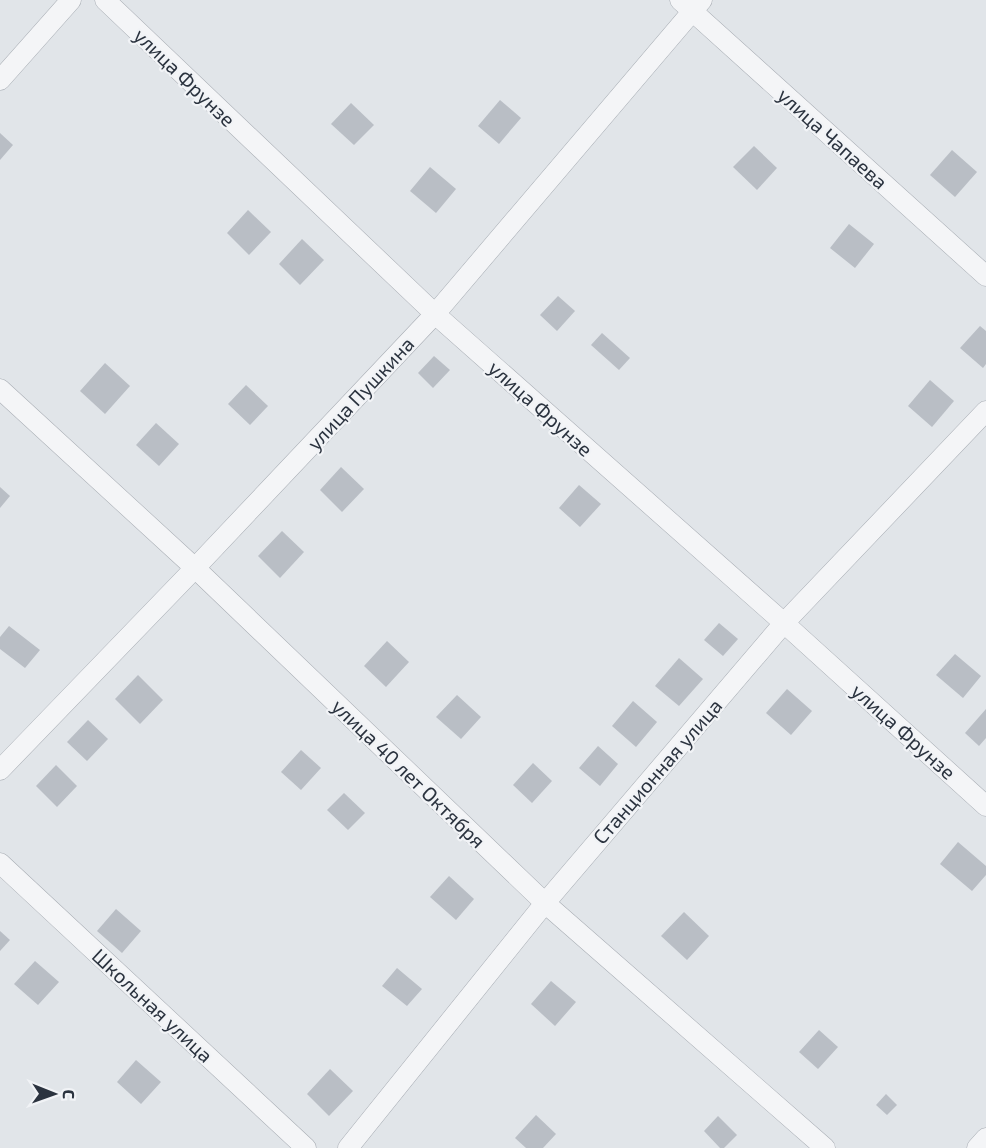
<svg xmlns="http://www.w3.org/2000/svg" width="986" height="1148" font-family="'Exo 2',sans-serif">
	<rect width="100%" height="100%" fill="#e1e5e9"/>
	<!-- building -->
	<g fill="#b9bec5">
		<polygon points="500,100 521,118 499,144 478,126"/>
		<polygon points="351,103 374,125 354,145 331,124"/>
		<polygon points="0,133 13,145 0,160"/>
		<polygon points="754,146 777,168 757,190 733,167"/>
		<polygon points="952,150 977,172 955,197 930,175"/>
		<polygon points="430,167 456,189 436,213 410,191"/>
		<polygon points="248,210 271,232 249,255 227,233"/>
		<polygon points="849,224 874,244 855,268 830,248"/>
		<polygon points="302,239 324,260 300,285 279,264"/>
		<polygon points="558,296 575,311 557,331 540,315"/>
		<polygon points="980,326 986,331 986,364 983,368 960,348"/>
		<polygon points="602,333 630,358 619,370 591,345"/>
		<polygon points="434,356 450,370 433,388 418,373"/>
		<polygon points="105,363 130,386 105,414 80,391"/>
		<polygon points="930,380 954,401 932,427 908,406"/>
		<polygon points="246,385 268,406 250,425 228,404"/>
		<polygon points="156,423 179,444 159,466 136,445"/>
		<polygon points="341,467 364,489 342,512 320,490"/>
		<polygon points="579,485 601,504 580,527 559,508"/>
		<polygon points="0,487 10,496 0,508"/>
		<polygon points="282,531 304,552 280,578 258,556"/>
		<polygon points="719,623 738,639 723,656 704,640"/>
		<polygon points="9,626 40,650 25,668 0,649 0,637"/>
		<polygon points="387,641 409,662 386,687 364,666"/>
		<polygon points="955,654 981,676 963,698 936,675"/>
		<polygon points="679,658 703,679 679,706 655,686"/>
		<polygon points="138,675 163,700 140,724 115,699"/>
		<polygon points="787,689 812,711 791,735 766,713"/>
		<polygon points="457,695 481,717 461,739 436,717"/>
		<polygon points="633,701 657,722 636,747 612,726"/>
		<polygon points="986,709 986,738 979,746 965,733"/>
		<polygon points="88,720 108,739 87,761 67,742"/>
		<polygon points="598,746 618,764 600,786 579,768"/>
		<polygon points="301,750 321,768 301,790 281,772"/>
		<polygon points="533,763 552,781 532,803 513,785"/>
		<polygon points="56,765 77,786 57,807 36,786"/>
		<polygon points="344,793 365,813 348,830 327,810"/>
		<polygon points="958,842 986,866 986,875 972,891 940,864"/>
		<polygon points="449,876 474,899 456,920 430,897"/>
		<polygon points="116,909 141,931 122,953 97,931"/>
		<polygon points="684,912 709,936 687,960 661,936"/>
		<polygon points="0,931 10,940 0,951"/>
		<polygon points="35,961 59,982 38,1005 14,984"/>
		<polygon points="397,968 422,989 407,1006 382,986"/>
		<polygon points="551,981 576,1002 555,1026 531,1004"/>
		<polygon points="819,1030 838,1047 818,1069 799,1052"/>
		<polygon points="136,1060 161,1082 141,1104 117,1082"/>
		<polygon points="330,1069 353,1091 329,1116 307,1094"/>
		<polygon points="886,1094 897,1105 887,1115 876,1105"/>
		<polygon points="536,1115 556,1134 543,1148 526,1148 515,1138"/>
		<polygon points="718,1116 737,1135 724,1148 720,1148 704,1131"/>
	</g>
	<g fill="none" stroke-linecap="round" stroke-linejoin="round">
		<defs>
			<g id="minor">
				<polyline points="105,0 435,314 784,623 986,806"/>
				<polyline points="680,0 986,276"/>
				<polyline points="0,80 71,0"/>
				<polyline points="0,389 195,568 545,903 825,1148"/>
				<polyline points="0,770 195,568 435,314 702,0"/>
				<polyline points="0,863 306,1148"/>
				<polyline points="348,1148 545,903 784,623 986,411"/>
				<polyline points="977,1148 986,1138"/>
			</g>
		</defs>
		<!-- minor casing -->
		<use href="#minor" stroke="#a7acb3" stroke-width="21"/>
		<!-- minor -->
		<use href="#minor" stroke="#f4f5f7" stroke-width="20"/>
	</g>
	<g text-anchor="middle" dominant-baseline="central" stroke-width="4.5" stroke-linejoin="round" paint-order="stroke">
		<!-- street labels -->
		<g font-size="20" fill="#2b333f" stroke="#f1f3f6">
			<text transform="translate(185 77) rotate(44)">улица Фрунзе</text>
			<text transform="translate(833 138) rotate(42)">улица Чапаева</text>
			<text transform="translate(360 393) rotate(-47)">улица Пушкина</text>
			<text transform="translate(541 408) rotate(42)">улица Фрунзе</text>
			<text transform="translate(904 731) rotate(42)">улица Фрунзе</text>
			<text transform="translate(657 771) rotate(-49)">Станционная улица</text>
			<text transform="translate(409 773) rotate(44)">улица 40 лет Октября</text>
			<text transform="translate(153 1005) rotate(43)">Школьная улица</text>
		</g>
	</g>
	<!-- north arrow -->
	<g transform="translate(54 1094) rotate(91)" stroke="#f1f3f6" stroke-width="4.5" paint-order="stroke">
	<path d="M0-4.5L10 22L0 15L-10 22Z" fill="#2b333f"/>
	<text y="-9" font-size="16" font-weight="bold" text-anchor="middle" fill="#2b333f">С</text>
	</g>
</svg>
